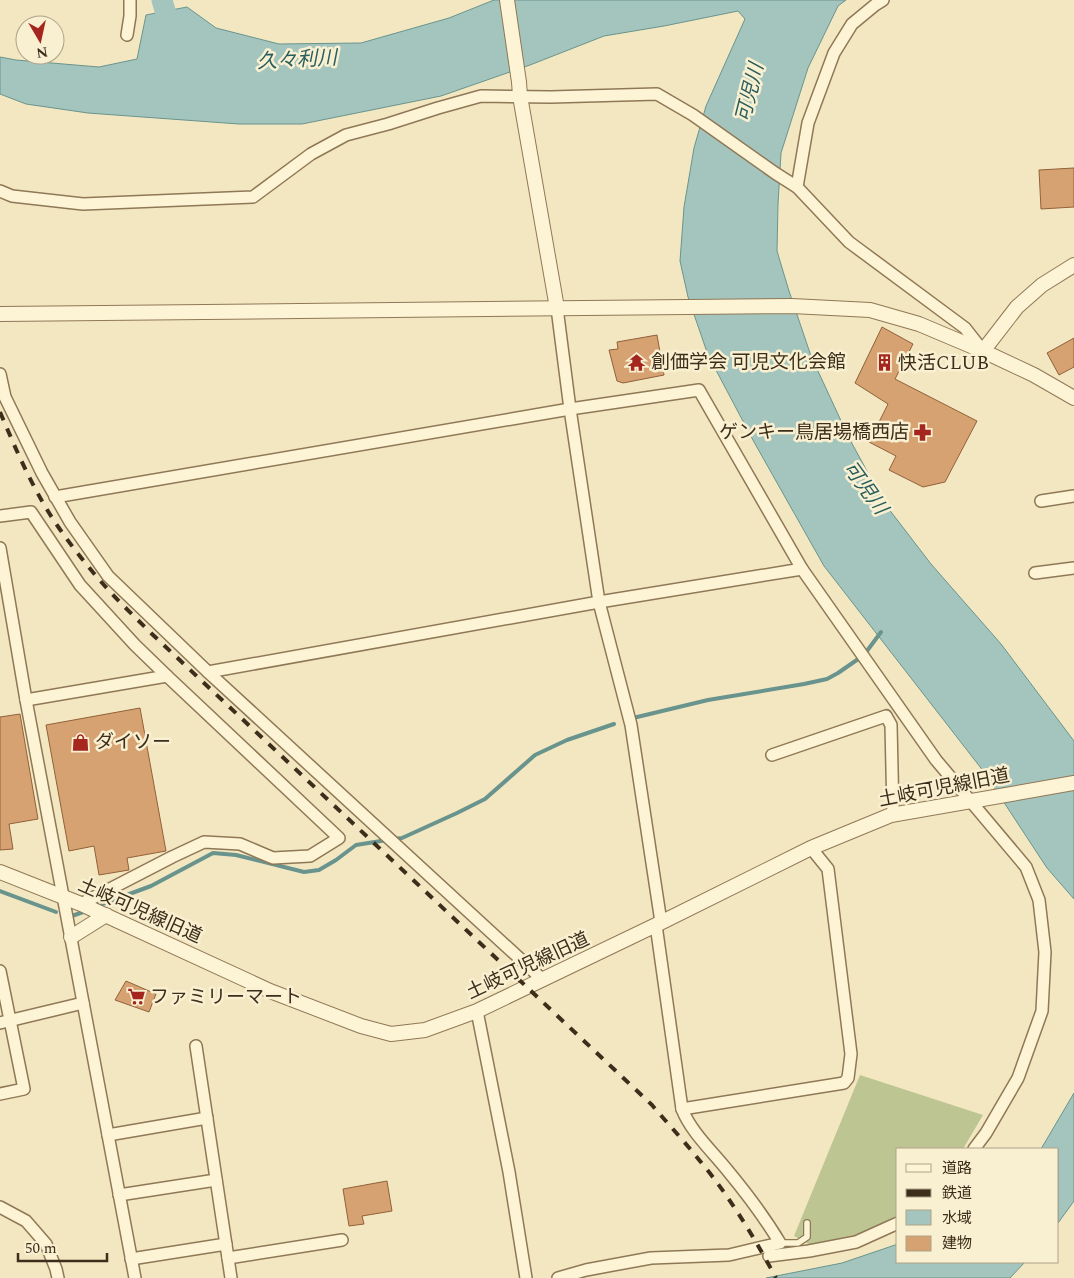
<svg xmlns="http://www.w3.org/2000/svg" width="1074" height="1278" font-family="Spectral,'Noto Sans JP',serif">
	<rect width="100%" height="100%" fill="#f3e7c1"/>
	<!-- cemetery -->
	<polygon fill="#bdc693" points="860,1075 983,1115 963,1149 898,1149 898,1215 853,1238 812,1246 794,1236"/>
	<!-- water -->
	<g fill="#a4c5bd" stroke="#69948d">
		<polygon points="494,0 846,0 838,6 808,68 781,153 778,204 777,251 789,291 811,356 849,438 885,504 931,564 1001,644 1074,741 1074,899 1047,868 984,772 824,566 754,442 708,355 688,297 680,261 684,207 694,148 706,106 745,19 738,11 664,26 604,36 530,65 441,96 302,124 239,124 88,113 26,104 0,94 0,57 16,60 99,67 137,59 146,15 187,7 216,28 279,44 361,43 449,18"/>
		<polygon points="1074,1093 1074,1201 1058,1223 1058,1149 1041,1149"/>
		<polygon points="898,1244 898,1262 1025,1262 1010,1278 766,1278 842,1263"/>
	</g>
	<g fill="none" stroke-linecap="round" stroke-linejoin="round">
		<!-- stream -->
		<g stroke="#69948d" stroke-width="4">
			<polyline points="633,718 708,700 804,684 827,679 838,673 864,655 881,632"/>
			<polyline points="394,839 402,838 457,813 485,799 535,755 567,740 614,724"/>
			<polyline points="0,891 56,912"/>
			<polyline points="97,906 151,886 213,853 236,855 304,872 319,870 336,860 356,845 387,840"/>
			<polyline points="69,917 86,911"/>
		</g>
		<!-- river -->
		<polyline stroke="#a4c5bd" stroke-width="21" points="162,0 173,39"/>
	</g>
	<!-- building -->
	<g fill="#d6a272" stroke="#916139">
		<polygon points="1074,168 1074,207 1041,209 1039,170"/>
		<polygon points="882,327 913,344 895,379 977,421 945,482 923,487 889,470 896,456 869,442 888,404 855,383"/>
		<polygon points="657,335 664,375 623,383 617,381 609,350 618,349 617,342"/>
		<polygon points="1074,338 1074,367 1059,375 1047,353"/>
		<polygon points="140,708 166,851 127,858 129,870 99,875 94,846 69,851 46,725"/>
		<polygon points="20,714 38,819 9,824 13,849 0,850 0,717"/>
		<polygon points="126,981 156,994 149,1012 115,1000"/>
		<polygon points="387,1181 392,1211 362,1216 364,1224 349,1226 343,1189"/>
	</g>
	<g fill="none" stroke-linecap="round" stroke-linejoin="round">
		<defs>
			<polyline id="service" points="780,1243 798,1243 807,1237 807,1223"/>
			<g id="minor">
				<polyline points="127,35 130,16 130,0"/>
				<polyline points="797,187 808,123 834,53 852,24 875,5 883,0"/>
				<polyline points="0,191 12,196 83,204 253,197 311,154 346,135 388,124 438,108 481,96 551,97 657,94 693,115 775,173 797,187 849,242 965,328 983,351"/>
				<polyline points="557,308 570,409 599,602 631,725 661,922"/>
				<polyline points="0,374 5,397 42,473 70,522 108,576 208,672 543,980"/>
				<polyline points="55,497 570,409 699,390 802,569 936,760 1026,867 1039,900 1045,952 1042,1011 1018,1078 986,1133 974,1149"/>
				<polyline points="1041,501 1074,496"/>
				<polyline points="0,516 31,512 80,585 135,645 167,676"/>
				<polyline points="0,548 26,700 135,1278"/>
				<polyline points="1035,573 1074,568"/>
				<polyline points="208,672 599,602 802,569"/>
				<polyline points="26,700 167,676 339,838 310,856 273,858 240,844 204,842 172,857 81,904"/>
				<polyline points="772,755 886,716 891,725 893,814"/>
				<polyline points="656,925 682,1109 844,1083 848,1078 851,1054 828,869 811,848"/>
				<polyline points="0,971 24,1089 0,1094"/>
				<polyline points="477,1011 509,1172 526,1278"/>
				<polyline points="0,1023 83,1003"/>
				<polyline points="196,1046 231,1278"/>
				<polyline points="108,1135 207,1118"/>
				<polyline points="119,1195 216,1180"/>
				<polyline points="0,1207 26,1221 46,1244 56,1269 58,1278"/>
				<polyline points="769,1256 809,1251 856,1242 898,1223"/>
				<polyline points="228,1258 342,1240"/>
				<polyline points="131,1259 226,1244"/>
				<path d="M 558,1278 L 586,1270 L 651,1258 L 729,1255 L 780,1243 C 765,1218 747,1194 728,1171 C 712,1151 691,1132 682,1109"/>
			</g>
			<g id="tertiary">
				<polyline points="507,0 519,82 520,96 557,308"/>
				<polyline points="0,314 792,306 870,310 919,324 983,351 1034,375 1074,398"/>
				<polyline points="983,351 1017,307 1042,285 1074,265"/>
				<polyline points="0,872 81,904 270,991 361,1026 391,1034 425,1030 477,1011 656,925 811,848 891,815 1074,783"/>
				<polyline points="71,937 106,915"/>
			</g>
		</defs>
		<!-- service casing -->
		<use href="#service" stroke="#8f7856" stroke-width="8"/>
		<!-- minor casing -->
		<use href="#minor" stroke="#8f7856" stroke-width="14"/>
		<!-- tertiary casing -->
		<use href="#tertiary" stroke="#8f7856" stroke-width="16"/>
		<!-- service -->
		<use href="#service" stroke="#fdf3d5" stroke-width="5.5"/>
		<!-- minor -->
		<use href="#minor" stroke="#fdf3d5" stroke-width="11"/>
		<!-- tertiary -->
		<use href="#tertiary" stroke="#fdf3d5" stroke-width="14"/>
		<!-- rail -->
		<path stroke="#3d2e1c" stroke-width="4" stroke-dasharray="9 9" stroke-linecap="butt" d="M 0,412 C 17,452 34,492 59,528 C 73,548 88,567 104,585 C 119,602 136,618 152,634 L 652,1105 C 668,1124 685,1142 700,1161 C 730,1197 754,1237 776,1278"/>
	</g>
	<!-- icons -->
	<defs>
		<symbol id="temple-bare" viewBox="-9 -9 18 18"><path d="M0-6L5-2H3V0L6.5 2.5H4V6H1.5V3h-3V6H-4V2.5H-6.5L-3 0V-2H-5Z" fill="#a5261e" stroke="#f9f0d1" stroke-width="2.5" paint-order="stroke"/></symbol>
		<symbol id="building-bare" viewBox="-9 -9 18 18"><path d="M-4-6H4V6H1V3H-1V6H-4ZM-2.5-4.3h1.7v1.8h-1.7ZM.8-4.3h1.7v1.8H.8ZM-2.5-1h1.7V.8h-1.7ZM.8-1h1.7V.8H.8Z" fill="#a5261e" stroke="#f9f0d1" stroke-width="2.5" paint-order="stroke"/></symbol>
		<symbol id="pharmacy-bare" viewBox="-9 -9 18 18"><path d="M-2-6h4v4h4v4h-4v4h-4v-4h-4v-4h4Z" fill="#a5261e" stroke="#f9f0d1" stroke-width="2.5" paint-order="stroke"/></symbol>
		<symbol id="shop-bare" viewBox="-9 -9 18 18"><path d="M-5-2.5h2.3a2.7 3.5 0 0 1 5.4 0H5L5.5 6h-11ZM-1.5-2.5h3a1.5 2.3 0 0 0-3 0Z" fill="#a5261e" stroke="#f9f0d1" stroke-width="2.5" paint-order="stroke"/></symbol>
		<symbol id="supermarket-bare" viewBox="-9 -9 18 18"><path d="M-6-5.5h2.5l.6 2H6L4.5 2H-2.5L-4.4-4H-6ZM-1.5 3.2a1.3 1.3 0 1 0 .1 0ZM3 3.2a1.3 1.3 0 1 0 .1 0Z" fill="#a5261e" stroke="#f9f0d1" stroke-width="2.5" paint-order="stroke"/></symbol>
	</defs>
	<g fill-rule="evenodd">
		<use href="#temple-bare" x="624" y="350" width="25" height="25"/>
		<use href="#building-bare" x="872" y="350" width="25" height="25"/>
		<use href="#pharmacy-bare" x="910" y="420" width="25" height="25"/>
		<use href="#shop-bare" x="68" y="730" width="25" height="25"/>
		<use href="#supermarket-bare" x="124" y="984" width="25" height="25"/>
	</g>
	<g text-anchor="middle" dominant-baseline="central" stroke-width="5" stroke-linejoin="round" paint-order="stroke">
		<!-- poi labels -->
		<g font-size="19" fill="#3d2e1c" stroke="#f9f0d1" text-anchor="start">
			<text x="651" y="362">創価学会 可児文化会館</text>
			<text x="898" y="363">快活CLUB</text>
			<text x="909" y="432" text-anchor="end">ゲンキー鳥居場橋西店</text>
			<text x="95" y="742">ダイソー</text>
			<text x="150" y="997">ファミリーマート</text>
		</g>
		<!-- street labels -->
		<g font-size="19" fill="#3d2e1c" stroke="#f9f0d1">
			<text transform="translate(944 788) rotate(-11)">土岐可児線旧道</text>
			<text transform="translate(140 911) rotate(24)">土岐可児線旧道</text>
			<text transform="translate(528 966) rotate(-25)">土岐可児線旧道</text>
		</g>
		<!-- water labels -->
		<g font-size="20" font-style="italic" fill="#295e5e" stroke="#f9f0d1">
			<text transform="translate(297 60) rotate(-3)">久々利川</text>
			<text transform="translate(750 93) rotate(-76)">可児川</text>
			<text transform="translate(865 488) rotate(54)">可児川</text>
		</g>
	</g>
	<!-- legend -->
	<rect x="896" y="1148" width="162" height="115" fill="#f9f0d1" stroke="#aea289"/>
	<rect x="906" y="1164" width="25" height="8" fill="#fdf3d5" stroke="#aea289"/>
	<text x="942" y="1173" font-size="15" fill="#3d2e1c">道路</text>
	<rect x="906" y="1189" width="25" height="8" fill="#3d2e1c" stroke="#aea289"/>
	<text x="942" y="1198" font-size="15" fill="#3d2e1c">鉄道</text>
	<rect x="906" y="1210" width="25" height="15" fill="#a4c5bd" stroke="#aea289"/>
	<text x="942" y="1223" font-size="15" fill="#3d2e1c">水域</text>
	<rect x="906" y="1236" width="25" height="15" fill="#d6a272" stroke="#aea289"/>
	<text x="942" y="1248" font-size="15" fill="#3d2e1c">建物</text>
	<!-- north arrow -->
	<g transform="translate(40 40) rotate(171)"><circle r="24" fill="#f9f0d1" stroke="#aea289"/>
	<path d="M0-4L9 19L0 12L-9 19Z" fill="#a5261e"/>
	<text y="-8" font-size="14" font-weight="bold" text-anchor="middle" fill="#3d2e1c">N</text>
	</g>
	<!-- scale -->
	<path d="M18 1253v8h89v-8" fill="none" stroke="#3d2e1c" stroke-width="2.5"/>
	<text x="25" y="1253" font-size="15" fill="#3d2e1c" stroke="#f9f0d1" stroke-width="4" paint-order="stroke">50 m</text>
</svg>
